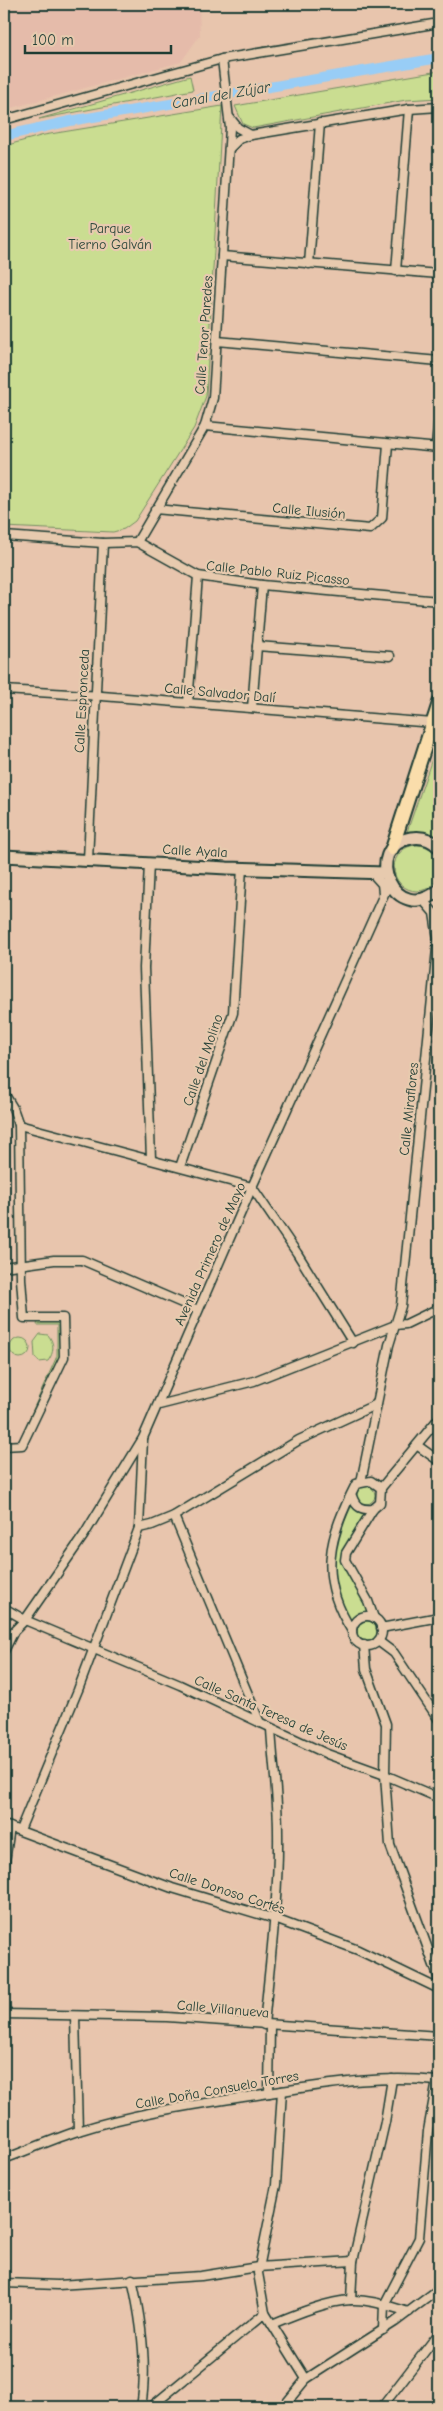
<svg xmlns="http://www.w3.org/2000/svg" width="443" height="2411" font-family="'Comic Neue',sans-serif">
	<rect width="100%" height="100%" fill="#e8c5ad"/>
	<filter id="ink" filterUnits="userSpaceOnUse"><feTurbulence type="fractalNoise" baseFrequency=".02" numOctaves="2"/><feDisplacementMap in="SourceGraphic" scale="10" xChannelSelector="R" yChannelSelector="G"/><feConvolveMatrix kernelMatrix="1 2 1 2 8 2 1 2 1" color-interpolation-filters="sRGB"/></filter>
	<g filter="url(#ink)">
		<!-- built -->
		<polygon fill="#e5bbaa" points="4,4 199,4 200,35 181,62 4,110"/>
		<!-- green -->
		<g fill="#cadd91" stroke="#748d62">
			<polygon points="439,71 439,98 406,100 253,128 243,124 235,106"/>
			<polygon points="190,76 193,90 39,119"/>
			<polygon points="222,106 206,396 194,428 135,521 124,529 113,532 4,527 4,146 44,135"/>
			<polygon points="434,753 438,841 406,835"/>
			<circle cx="417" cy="868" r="23"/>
			<polygon points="61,1320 62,1356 20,1444 19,1441 57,1356 57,1325 37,1325 38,1321"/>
			<path d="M 40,1334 L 48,1335 C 55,1343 54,1353 48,1361 L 39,1362 L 35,1357 L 34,1342 Z"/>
			<circle cx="20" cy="1348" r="10"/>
			<circle cx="366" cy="1495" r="9"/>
			<path d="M 352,1505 L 358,1512 L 368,1514 L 342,1558 L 342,1565 L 372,1614 L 360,1614 L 350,1624 C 336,1592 329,1559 342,1526 C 344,1519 349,1512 352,1505 Z"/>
			<circle cx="367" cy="1631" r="10"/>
		</g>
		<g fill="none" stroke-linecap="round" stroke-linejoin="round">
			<!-- canal -->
			<polyline stroke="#98cdf6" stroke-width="10" points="4,136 70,121 439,58"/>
			<defs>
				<g id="street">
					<polyline points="230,118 238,128 251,135"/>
					<polyline points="4,120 222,59 439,23"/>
					<polyline points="229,149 239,139 251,135 409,109 439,107"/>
					<polyline points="222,256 439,274"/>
					<polyline points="309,264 320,123"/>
					<polyline points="396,271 409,109"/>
					<polyline points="217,341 439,361"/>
					<polyline points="205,426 439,448"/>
					<polyline points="436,448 439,416"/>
					<polyline points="155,509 370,529 382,518 388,444"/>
					<polyline points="4,536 103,543 137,542 198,576 262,585 439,601"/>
					<polyline points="137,542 205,426 213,398 230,128 222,59"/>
					<polyline points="257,646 390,656"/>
					<polyline points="4,690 102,696 433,723"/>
					<polyline points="188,703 198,576"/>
					<polyline points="252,708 262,585"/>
					<polyline points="88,860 103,543"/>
					<polyline points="149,864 144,968 151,1159"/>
					<polyline points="373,874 382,884 383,893"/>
					<polyline points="4,1093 13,1108 19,1125 21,1279 24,1318 63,1318 64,1357 22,1445 4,1446"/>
					<polyline points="19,1125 252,1187 297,1253 353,1343"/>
					<polyline points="180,1167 233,1013 242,868"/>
					<polyline points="4,1267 54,1260 82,1260 198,1310"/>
					<polyline points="159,1405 254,1381 395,1325 406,1324 439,1308"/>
					<polyline points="418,1446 439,1461"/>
					<polyline points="361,1482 389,1345 401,1306 438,939 434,913 422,899"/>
					<path d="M 352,1496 C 356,1508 362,1510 373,1509"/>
					<polyline points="174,1516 260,1723"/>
					<polyline points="139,1528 152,1525 174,1516 299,1440 377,1404"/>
					<polyline points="4,1608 25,1620 180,1685 327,1754 385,1775 439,1798"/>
					<circle cx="367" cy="1631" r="15"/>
					<polyline points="374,1618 368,1601 345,1560 346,1553 373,1509 380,1503 381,1488 439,1418"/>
					<polyline points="381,1628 439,1617"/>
					<path d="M 352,1631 C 317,1577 329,1537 356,1484 L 371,1481 L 381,1488"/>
					<polyline points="378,1641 394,1653 439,1720"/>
					<polyline points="364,1645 366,1669 386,1724 385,1775 390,1845 439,1979"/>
					<polyline points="4,1651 14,1631 25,1620 84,1535 143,1438 252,1187 389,883"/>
					<polyline points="4,1825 172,1888 275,1919 358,1950 439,1989"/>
					<polyline points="20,1830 78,1690 139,1528 143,1439"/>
					<polyline points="4,1869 10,1827"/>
					<polyline points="4,2014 167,2017 439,2036"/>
					<polyline points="75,2016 78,2131"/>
					<path d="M 264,2025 C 270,1961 279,1896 278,1832 C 278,1798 273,1763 271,1729"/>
					<polyline points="282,2091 276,2185 258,2273 265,2313 306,2379"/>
					<polyline points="269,2093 270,2026"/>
					<path d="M 4,2159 C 29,2150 53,2139 78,2131 C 144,2110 215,2102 282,2091 C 334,2083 384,2075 437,2081 L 439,2078"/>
					<path d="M 132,2279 C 141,2319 148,2366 141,2407"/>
					<polyline points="4,2283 58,2285 201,2276 258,2267 353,2261"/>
					<polyline points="351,2300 353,2261 385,2122 392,2079"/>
					<path d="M 272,2324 C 294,2315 327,2301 351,2300 C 370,2299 391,2307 409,2312"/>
					<polyline points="383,2330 384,2305 419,2238 428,2131 437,2081"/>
					<polyline points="151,2407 265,2313"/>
					<polyline points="283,2407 306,2379 395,2322 439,2289"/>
					<polyline points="382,2407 439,2333"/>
				</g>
				<g id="secondary">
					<path d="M 439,847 C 431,839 422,836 411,838 C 360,847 395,928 439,890"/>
					<polyline points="4,856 227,868 385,873"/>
				</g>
				<polyline id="primary" points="392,849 439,703"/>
			</defs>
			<!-- street casing -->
			<use href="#street" stroke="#1f3d34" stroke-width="11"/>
			<!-- secondary casing -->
			<use href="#secondary" stroke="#1f3d34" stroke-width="15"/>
			<!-- primary casing -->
			<use href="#primary" stroke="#1f3d34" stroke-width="16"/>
			<!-- street -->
			<use href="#street" stroke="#e7caae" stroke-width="8"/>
			<!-- secondary -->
			<use href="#secondary" stroke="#e7caae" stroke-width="11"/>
			<!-- primary -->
			<use href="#primary" stroke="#faddab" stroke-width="12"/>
		</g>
	</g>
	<g text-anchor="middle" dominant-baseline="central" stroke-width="4.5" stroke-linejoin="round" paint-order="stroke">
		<!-- park labels -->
		<g font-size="14" fill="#284539" stroke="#e7caae">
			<text x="110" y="228">Parque<tspan x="110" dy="16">Tierno Galván</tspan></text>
		</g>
		<!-- street labels -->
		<g font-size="14" fill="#1f3d34" stroke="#e7caae">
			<text transform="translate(204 335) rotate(-86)">Calle Tenor Paredes</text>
			<text transform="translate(309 511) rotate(5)">Calle Ilusión</text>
			<text transform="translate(278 573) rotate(6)">Calle Pablo Ruiz Picasso</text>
			<text transform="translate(220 693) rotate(5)">Calle Salvador Dalí</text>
			<text transform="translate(82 701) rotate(-87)">Calle Espronceda</text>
			<text transform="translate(195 851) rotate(3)">Calle Ayala</text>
			<text transform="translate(203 1060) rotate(-71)">Calle del Molino</text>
			<text transform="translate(409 1109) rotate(-84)">Calle Miraflores</text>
			<text transform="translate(210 1254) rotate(-66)">Avenida Primero de Mayo</text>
			<text transform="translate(271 1713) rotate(24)">Calle Santa Teresa de Jesús</text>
			<text transform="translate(227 1891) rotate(18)">Calle Donoso Cortés</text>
			<text transform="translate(223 2009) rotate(5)">Calle Villanueva</text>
			<text transform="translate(217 2090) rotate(-10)">Calle Doña Consuelo Torres</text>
		</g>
		<!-- water labels -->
		<g font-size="15" font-style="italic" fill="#25443e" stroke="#e7caae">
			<text transform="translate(221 95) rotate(-10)">Canal del Zújar</text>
		</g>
	</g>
	<!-- margin -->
	<rect width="443" height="2411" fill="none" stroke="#e7caae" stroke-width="20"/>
	<rect x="10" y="10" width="423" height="2391" fill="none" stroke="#1f3d34" stroke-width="2" filter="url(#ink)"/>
	<!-- scale -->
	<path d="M25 45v8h146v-8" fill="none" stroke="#1f3d34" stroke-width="2.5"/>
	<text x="32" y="45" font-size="15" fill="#1f3d34" stroke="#e7caae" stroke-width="4" paint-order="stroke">100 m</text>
</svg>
